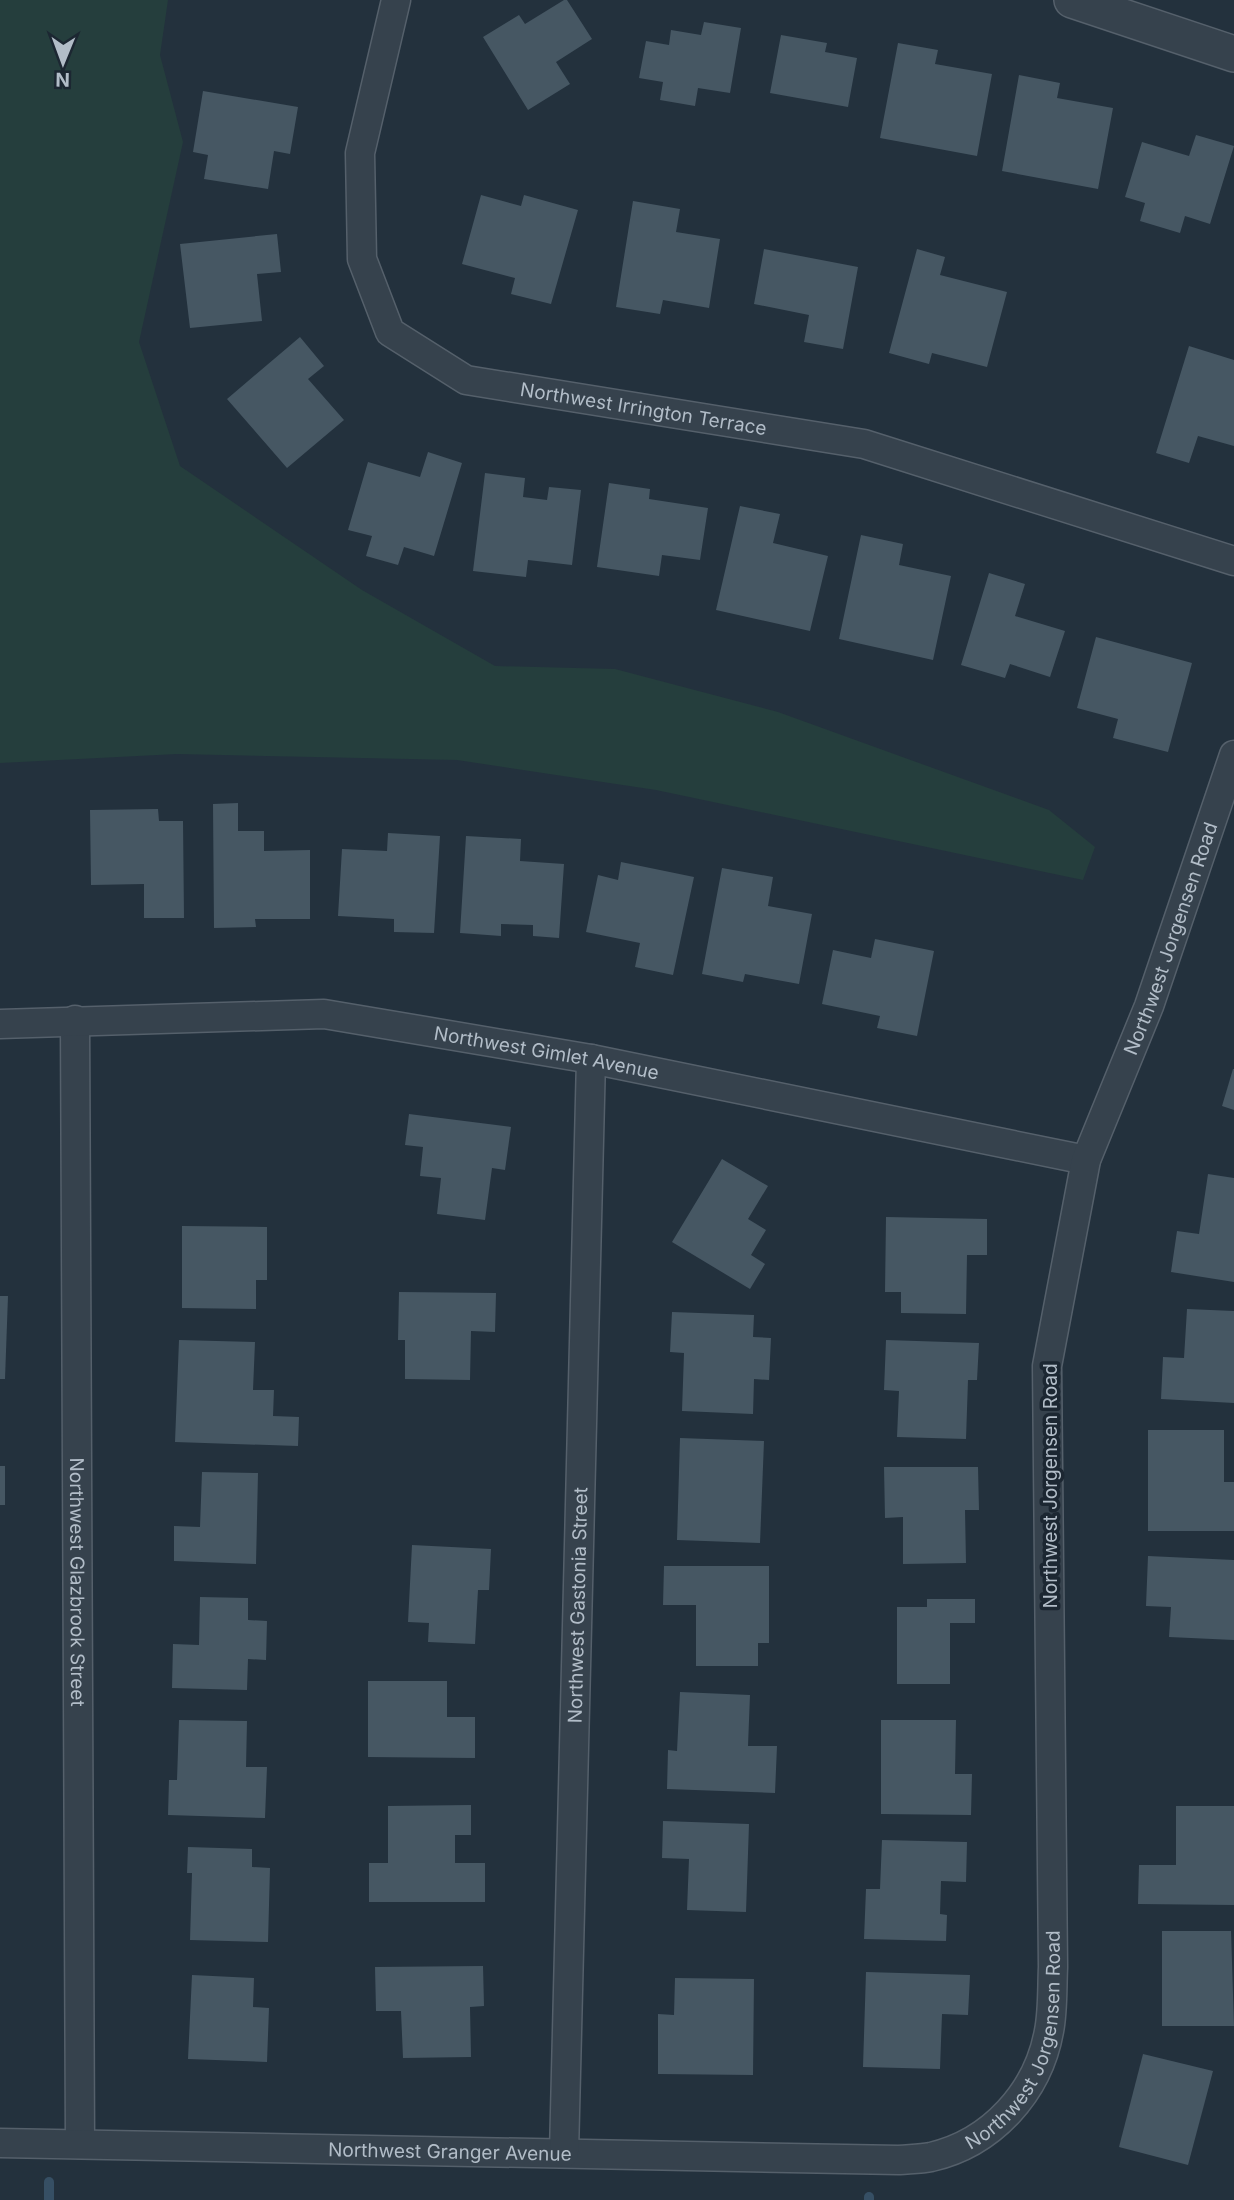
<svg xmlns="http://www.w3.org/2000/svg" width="1234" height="2200" font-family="Inter,sans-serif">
	<rect width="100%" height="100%" fill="#23313d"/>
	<!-- green -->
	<polygon fill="#253e3d" points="0,0 168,0 160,55 183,142 139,342 180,466 362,590 495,666 615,669 778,712 1049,810 1095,847 1083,880 656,790 457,760 177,754 0,763"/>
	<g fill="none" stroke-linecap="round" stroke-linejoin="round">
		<!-- stream -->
		<g stroke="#364f64" stroke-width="10">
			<polyline points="869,2197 869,2200"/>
			<polyline points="49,2200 49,2182"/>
		</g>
	</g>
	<!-- building -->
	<g fill="#465763">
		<polygon points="564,0 567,0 592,39 556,62 570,84 528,110 483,37 519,15 525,24"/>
		<polygon points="704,22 741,28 730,93 698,88 695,106 660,100 663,82 639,78 646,41 669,45 671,30 701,35"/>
		<polygon points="781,35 827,43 825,52 857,58 848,107 770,93"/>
		<polygon points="898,43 938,50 935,64 992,74 977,156 880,138"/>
		<polygon points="1019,75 1060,83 1057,98 1113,108 1098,189 1002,171"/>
		<polygon points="203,91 298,107 290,154 274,151 268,189 204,179 208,155 193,152"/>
		<polygon points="1196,135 1234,146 1210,224 1185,216 1180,233 1140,221 1145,203 1125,197 1142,142 1189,156"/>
		<polygon points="481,195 521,206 524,195 578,210 551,304 511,294 515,278 462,264"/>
		<polygon points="633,201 680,209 676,232 720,239 709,308 663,300 660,314 616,307"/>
		<polygon points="277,234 281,272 257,274 262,321 190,328 180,244"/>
		<polygon points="764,249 858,267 843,349 804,342 809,315 754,304"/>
		<polygon points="917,249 945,257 940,275 1007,292 987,367 932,353 929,364 889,353"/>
		<polygon points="300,337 324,366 308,379 344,420 287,468 227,399"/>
		<polygon points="1189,346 1234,360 1234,446 1198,436 1189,463 1156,453"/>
		<polygon points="428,452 462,463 434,556 404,547 398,565 366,556 372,536 348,530 368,462 420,477"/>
		<polygon points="485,473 525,478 523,497 547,500 549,487 581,490 572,565 528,560 526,577 473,571"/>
		<polygon points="609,483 650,489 649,499 708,508 700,560 662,555 659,576 597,567"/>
		<polygon points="740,506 780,514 773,543 828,556 810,631 716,610"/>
		<polygon points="861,535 903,544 899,565 951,576 933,660 839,639"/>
		<polygon points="989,573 1025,584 1015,616 1065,631 1050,677 1010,664 1005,678 961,665"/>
		<polygon points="1096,637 1192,663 1168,752 1113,738 1118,719 1077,708"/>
		<polygon points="238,803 238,831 264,831 264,851 310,850 310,919 255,919 256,927 214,928 213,804"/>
		<polygon points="158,809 159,821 183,821 184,918 144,918 144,884 91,885 90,810"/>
		<polygon points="388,833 440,836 434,933 394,932 394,919 338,916 342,849 387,851"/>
		<polygon points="466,836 521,839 520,861 564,864 559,938 533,936 533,925 501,924 501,936 460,933"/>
		<polygon points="621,862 694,877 673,975 635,967 640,943 586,932 598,875 618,880"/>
		<polygon points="722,868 773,877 768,906 812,914 799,984 745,974 743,982 702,974"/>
		<polygon points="875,939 934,951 917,1036 877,1028 880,1016 822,1004 833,950 871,958"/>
		<polygon points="1233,1069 1234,1069 1234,1110 1222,1106"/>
		<polygon points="409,1114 511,1127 505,1170 492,1168 485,1220 437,1214 441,1178 420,1176 423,1147 405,1145"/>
		<polygon points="722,1159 768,1186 748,1219 766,1230 751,1255 765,1264 750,1289 672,1242"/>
		<polygon points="1208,1174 1234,1178 1234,1282 1171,1272 1177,1231 1199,1234"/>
		<polygon points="886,1217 987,1219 987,1255 967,1255 966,1314 901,1313 901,1292 885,1292"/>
		<polygon points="182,1226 267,1227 267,1280 256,1280 256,1309 182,1308"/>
		<polygon points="399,1292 496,1293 495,1332 471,1331 470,1380 405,1379 405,1340 398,1340"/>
		<polygon points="0,1296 8,1296 5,1379 0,1379"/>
		<polygon points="1187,1309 1234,1311 1234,1403 1161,1399 1163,1357 1184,1358"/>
		<polygon points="672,1312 754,1315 753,1337 771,1338 769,1380 754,1379 753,1414 682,1411 684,1353 670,1352"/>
		<polygon points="179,1340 255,1342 253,1390 274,1390 273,1416 299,1417 298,1446 175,1442"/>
		<polygon points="886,1340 979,1343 977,1380 968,1380 966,1439 897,1437 899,1391 884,1390"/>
		<polygon points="1148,1430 1224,1430 1224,1482 1234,1482 1234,1531 1148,1531"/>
		<polygon points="680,1438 764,1441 760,1543 677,1540"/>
		<rect x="0" y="1466" width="5" height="39"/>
		<polygon points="884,1467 978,1467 979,1510 965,1510 966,1563 903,1564 903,1517 885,1518"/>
		<polygon points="202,1472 258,1473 256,1564 174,1561 174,1526 200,1527"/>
		<polygon points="412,1545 491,1549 489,1590 478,1590 475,1644 428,1642 429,1623 408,1622"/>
		<polygon points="1148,1556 1234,1560 1234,1640 1169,1637 1171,1607 1146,1606"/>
		<polygon points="664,1566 769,1566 769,1643 758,1643 758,1666 696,1666 696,1605 663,1605"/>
		<polygon points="200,1597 248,1598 248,1620 267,1621 266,1660 248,1659 247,1690 172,1688 173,1644 199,1645"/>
		<polygon points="927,1599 975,1599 975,1623 950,1623 950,1684 897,1684 897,1607 927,1607"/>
		<polygon points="368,1681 447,1681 447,1717 475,1717 475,1758 368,1757"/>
		<polygon points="680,1692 750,1695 748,1746 777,1746 775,1793 667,1789 668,1750 677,1751"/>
		<polygon points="179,1720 247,1721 246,1767 267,1767 265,1818 168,1815 169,1780 177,1780"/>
		<polygon points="881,1720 956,1720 955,1774 972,1774 971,1815 881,1814"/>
		<polygon points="471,1805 471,1835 455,1835 455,1863 485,1863 485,1902 369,1902 369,1863 388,1863 388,1806"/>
		<polygon points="1176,1806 1234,1806 1234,1905 1138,1904 1139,1865 1176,1865"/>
		<polygon points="663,1821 749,1824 746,1912 687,1910 689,1859 662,1858"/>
		<polygon points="882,1840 967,1842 966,1882 941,1881 940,1914 947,1915 946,1941 864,1939 866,1889 880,1889"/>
		<polygon points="188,1847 252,1849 252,1867 270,1868 268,1942 190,1940 192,1873 187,1873"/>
		<polygon points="1162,1931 1231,1931 1234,2026 1162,2026"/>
		<polygon points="483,1966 484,2006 470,2007 471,2057 403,2058 401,2011 376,2011 375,1967"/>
		<polygon points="866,1972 970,1975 968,2015 942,2014 940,2069 863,2067"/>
		<polygon points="192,1975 254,1978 253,2007 269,2008 267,2062 188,2059"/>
		<polygon points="675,1978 754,1979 753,2075 658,2074 658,2014 674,2015"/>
		<polygon points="1143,2054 1213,2071 1188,2165 1119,2147"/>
	</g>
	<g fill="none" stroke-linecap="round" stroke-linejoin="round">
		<defs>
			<g id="minor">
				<path id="s1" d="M 396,0 L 360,153 L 362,259 L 390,332 L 466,380 L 864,444 L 1234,561"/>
				<path id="s2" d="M 75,1020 L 80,2144"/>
				<path id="s3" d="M 0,1024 L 324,1014 L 591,1059 L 1086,1160"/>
				<path id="s4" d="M 0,2143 L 899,2160 C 910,2159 921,2159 931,2157 C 992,2143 1038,2092 1049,2031 C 1053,2011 1052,1988 1053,1967 L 1047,1366 L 1086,1160 L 1149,1006 L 1234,755"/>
				<path id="s5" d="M 564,2153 L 591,1059"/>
			</g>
			<polyline id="tertiary" points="1072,0 1234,54"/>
		</defs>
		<!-- minor casing -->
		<use href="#minor" stroke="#55606b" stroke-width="31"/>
		<!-- tertiary casing -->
		<use href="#tertiary" stroke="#55606b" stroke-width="38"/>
		<!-- minor -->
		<use href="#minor" stroke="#36424d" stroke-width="28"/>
		<!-- tertiary -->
		<use href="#tertiary" stroke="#36424d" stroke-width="35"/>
	</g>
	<g text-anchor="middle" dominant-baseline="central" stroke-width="7" stroke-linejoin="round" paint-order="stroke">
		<!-- street labels -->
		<g font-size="19" fill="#b2bdc8" stroke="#1c2732">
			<text stroke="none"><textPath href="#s1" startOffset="611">Northwest Irrington Terrace</textPath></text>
			<text stroke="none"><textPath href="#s4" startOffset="2226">Northwest Jorgensen Road</textPath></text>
			<text stroke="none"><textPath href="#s3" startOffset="550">Northwest Gimlet Avenue</textPath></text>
			<text transform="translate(1050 1486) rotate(-90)">Northwest Jorgensen Road</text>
			<text stroke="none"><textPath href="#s2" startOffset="562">Northwest Glazbrook Street</textPath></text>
			<text stroke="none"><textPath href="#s5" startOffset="548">Northwest Gastonia Street</textPath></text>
			<text stroke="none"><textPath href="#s4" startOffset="1092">Northwest Jorgensen Road</textPath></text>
			<text stroke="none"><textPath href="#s4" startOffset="450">Northwest Granger Avenue</textPath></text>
		</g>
	</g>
	<!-- north arrow -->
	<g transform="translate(63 63) rotate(181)" stroke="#1c2732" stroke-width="5" paint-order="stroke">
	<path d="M0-5L12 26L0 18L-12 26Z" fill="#b2bdc8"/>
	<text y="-10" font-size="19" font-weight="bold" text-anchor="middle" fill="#b2bdc8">N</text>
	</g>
</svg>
